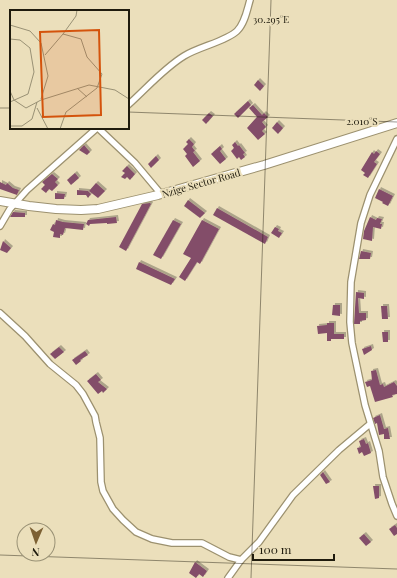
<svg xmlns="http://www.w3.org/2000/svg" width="397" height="578" font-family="'Playfair Display',serif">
	<defs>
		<filter id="shadow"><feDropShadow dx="2" dy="-2" stdDeviation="0" flood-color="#0004"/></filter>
	</defs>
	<rect width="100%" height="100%" fill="#ebdfbb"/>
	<!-- building -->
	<g fill="#834e69" filter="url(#shadow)">
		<polygon points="258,80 264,86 260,91 254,85"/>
		<polygon points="248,101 251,105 238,118 234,114"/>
		<polygon points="253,105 262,115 264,113 268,117 262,122 266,127 262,131 265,134 258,140 247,128 257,117 249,108"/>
		<polygon points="209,113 213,116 206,124 202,120"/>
		<polygon points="277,122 283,128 278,134 272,128"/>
		<polygon points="189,139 194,144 192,147 195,151 193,152 200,161 193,167 185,156 187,154 183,149 188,144 186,142"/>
		<polygon points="235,142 238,146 239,145 245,153 243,154 245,157 241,160 239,157 237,159 231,151 234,148 232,145"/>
		<polygon points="84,145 90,152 87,155 79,150"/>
		<polygon points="220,146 222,149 220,151 226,159 220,164 211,154"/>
		<polygon points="376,151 380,154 374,162 377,164 368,178 363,175 365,173 361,170 372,152 374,154"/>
		<polygon points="156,156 159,160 151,168 148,164"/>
		<polygon points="127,166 135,174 130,180 127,177 125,179 121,177 125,173 122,171"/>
		<polygon points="75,173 79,178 71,185 67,180"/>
		<polygon points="52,174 58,179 55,182 58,185 52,191 49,189 46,193 41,189 45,185 42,182"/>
		<polygon points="0,182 6,185 7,183 13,188 19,190 17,195 0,189"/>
		<polygon points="96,183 105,191 98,198 89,191"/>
		<polygon points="379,189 393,196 388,206 382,203 383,202 375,198"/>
		<polygon points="77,190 88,191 91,194 88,198 86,195 77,195"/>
		<polygon points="55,193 65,194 64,199 55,199"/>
		<polygon points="188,200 205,213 200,218 184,206"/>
		<polygon points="150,203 151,204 126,251 119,247 142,204"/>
		<polygon points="217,208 268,237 265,244 213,215"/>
		<polygon points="13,212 25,213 25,217 10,217"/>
		<polygon points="116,217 117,223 107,224 107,223 90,224 89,226 86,224 88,220"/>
		<polygon points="370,217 376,220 377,218 382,219 380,224 382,224 381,229 373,227 372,241 363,239 364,231"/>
		<polygon points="56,220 63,222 84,224 83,230 65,228 63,235 60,234 60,238 53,237 54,232 50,230 53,224 55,225"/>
		<polygon points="173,220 181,224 161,259 153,255"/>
		<polygon points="202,220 219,229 200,264 197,262 185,281 179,277 191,258 183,254"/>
		<polygon points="275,227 279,229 278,231 282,233 279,238 271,233"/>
		<polygon points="3,241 11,248 7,253 0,250"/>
		<polygon points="361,251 371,253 370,259 359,259"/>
		<polygon points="139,262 175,279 171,285 136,269"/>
		<polygon points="356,292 364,293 364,299 358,298 359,313 366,313 366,320 360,321 360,324 354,324"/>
		<polygon points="333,305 340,305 340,316 332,315"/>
		<polygon points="381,306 387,306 388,319 382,319"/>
		<polygon points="327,323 334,323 334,334 344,334 344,339 331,339 331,341 327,341 327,333 318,334 317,326 327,325"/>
		<polygon points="382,332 388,332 388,342 383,342"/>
		<polygon points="371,346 372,350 364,355 362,349"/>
		<polygon points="59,347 64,352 55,359 50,354"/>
		<polygon points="85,351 88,355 80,360 81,361 76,365 72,360"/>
		<polygon points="376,370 380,385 383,384 384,387 394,382 397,386 397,394 392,395 393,397 375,402 370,386 367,387 365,382 372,380 371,371"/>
		<polygon points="96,374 101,380 98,382 107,389 103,393 102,391 98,394 87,381"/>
		<polygon points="380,415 384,429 388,428 390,439 384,439 384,434 379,435 377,423 375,424 373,418"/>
		<polygon points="364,439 366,444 368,443 371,453 364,456 362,452 359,454 357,448 361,447 359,441"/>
		<polygon points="323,472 330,482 326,484 320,475"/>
		<polygon points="373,486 379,486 379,498 375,499"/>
		<polygon points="395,525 397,528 397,534 394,536 389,529"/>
		<polygon points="364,534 371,542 366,546 359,538"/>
		<polygon points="195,562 207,571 203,577 199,574 196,578 189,573"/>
	</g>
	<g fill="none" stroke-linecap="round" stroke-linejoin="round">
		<defs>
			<g id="street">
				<path d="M 128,105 C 146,89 163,69 184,56 C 198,47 227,41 237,31 C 245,23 247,10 250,0"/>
				<polyline points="98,128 135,163 161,194"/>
				<polyline points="397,139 370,195 361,223 351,282 350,322 352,343 365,405 379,451 383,477 392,504 397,516"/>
				<polyline points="0,226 10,209 27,190 97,128"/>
				<polyline points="0,313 25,336 50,364 76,385 83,394 95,416 96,422 100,438 101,482 103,491 113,509 123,520 136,532 152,539 172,543 202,543 229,557 241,560"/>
				<polyline points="228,578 241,560 259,542 293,495 339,450 370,424"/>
			</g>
			<polyline id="secondary" points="0,201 29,206 56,209 81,210 98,209 158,195 264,165 397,123"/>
		</defs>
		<!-- street casing -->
		<use href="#street" stroke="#9c916f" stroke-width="8"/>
		<!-- secondary casing -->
		<use href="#secondary" stroke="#9c916f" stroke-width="10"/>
		<!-- street -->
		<use href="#street" stroke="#fff" stroke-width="5.5"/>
		<!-- secondary -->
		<use href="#secondary" stroke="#fff" stroke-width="8"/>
	</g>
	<!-- ticks -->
	<path fill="none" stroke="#1f1b0d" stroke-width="1" stroke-opacity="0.45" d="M 0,108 L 11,108M 128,112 L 397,122M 0,555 L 397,569M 251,578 L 271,0"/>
	<g text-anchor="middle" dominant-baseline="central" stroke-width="4" stroke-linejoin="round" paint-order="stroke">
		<!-- street labels -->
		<g font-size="10" fill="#1f1b0d" stroke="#ebdfbb">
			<text transform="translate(201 183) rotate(-16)">Nzige Sector Road</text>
		</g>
	</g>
	<!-- overview -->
	<g transform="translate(10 10)">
		<rect width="119" height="119" fill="#ebdfbb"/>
		<path fill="none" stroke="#999175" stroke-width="1" d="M 0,15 L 20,21 L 31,33 L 38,66 L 31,89M 0,29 L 10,30 L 20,38 L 24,62 L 18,84 L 0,92M 35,45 L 53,24 L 66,6 L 67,0M 67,78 L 77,87M 0,81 L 4,90 L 16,98 L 31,90 L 79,75 L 105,80 L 119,89M 27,98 L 38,119M 0,116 L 12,116 L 22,109 L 27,92M 50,119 L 56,102 L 87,78 L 92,64 L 77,47 L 71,29 L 53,24"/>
		<path fill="#d4530c" fill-opacity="0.15" stroke="#d4530c" stroke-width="2" d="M 89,20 L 91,105 L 33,107 L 30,22 Z"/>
		<rect width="119" height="119" fill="none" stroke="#1f1b0d" stroke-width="2"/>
	</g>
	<g font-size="10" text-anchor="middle" fill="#1f1b0d" stroke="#ebdfbb" stroke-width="4" stroke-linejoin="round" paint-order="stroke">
		<text x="271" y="23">30.295°E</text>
		<text x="362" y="125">2.010°S</text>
	</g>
	<!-- north arrow -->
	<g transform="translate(36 542) rotate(182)"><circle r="19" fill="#ebdfbb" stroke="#999175"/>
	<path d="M0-3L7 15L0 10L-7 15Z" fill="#7c6033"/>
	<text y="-6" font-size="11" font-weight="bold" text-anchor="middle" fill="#1f1b0d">N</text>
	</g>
	<!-- scale -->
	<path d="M253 554v6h81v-6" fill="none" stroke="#1f1b0d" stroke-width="2"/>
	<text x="259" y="554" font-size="12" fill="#1f1b0d" stroke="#ebdfbb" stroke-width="3" paint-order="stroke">100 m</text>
</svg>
